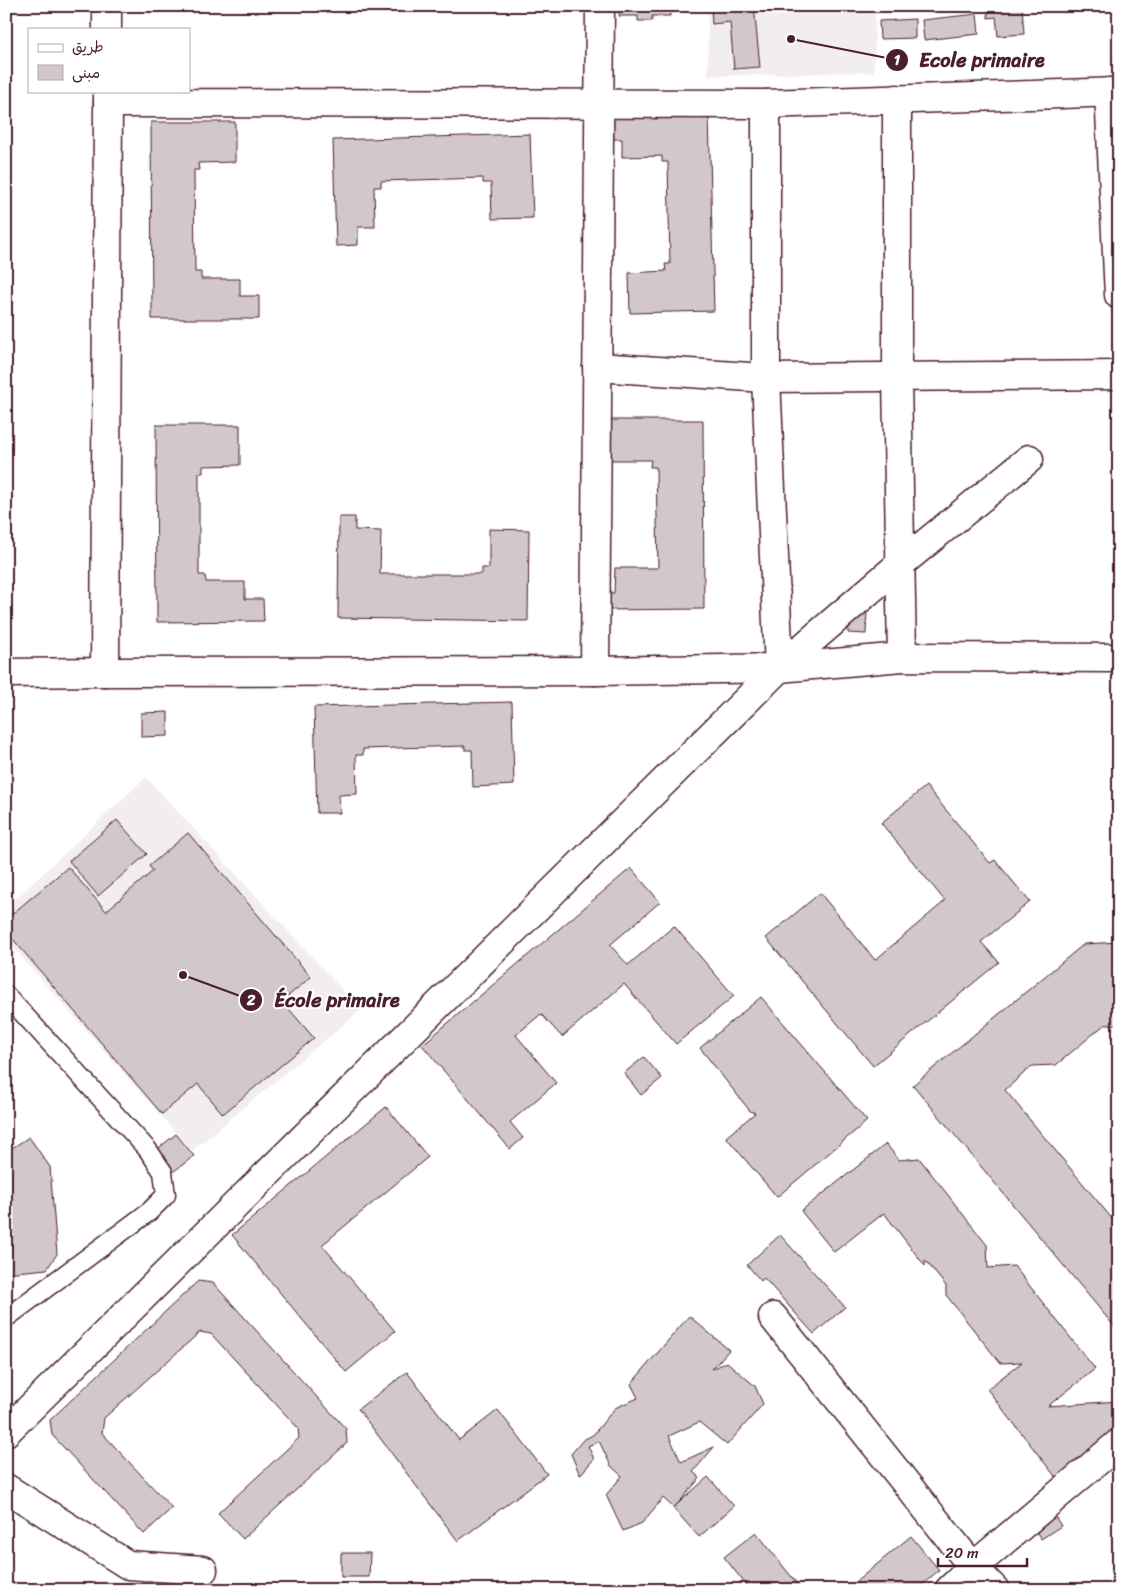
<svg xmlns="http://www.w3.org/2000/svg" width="1125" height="1596" font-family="Sriracha,'Playpen Sans Arabic',sans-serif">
	<rect width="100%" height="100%" fill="#fff"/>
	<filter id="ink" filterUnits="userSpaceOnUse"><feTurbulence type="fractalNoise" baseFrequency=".02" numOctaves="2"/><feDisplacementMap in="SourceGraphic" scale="10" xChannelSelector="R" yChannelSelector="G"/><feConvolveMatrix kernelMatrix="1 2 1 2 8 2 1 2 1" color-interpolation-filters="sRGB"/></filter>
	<g filter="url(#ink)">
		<!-- built -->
		<g fill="#f2eeef">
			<polygon points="708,6 875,6 874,72 708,76"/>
			<polygon points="146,777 361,1010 192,1151 6,939 6,908"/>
		</g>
		<!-- building -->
		<g fill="#d2c7cb" stroke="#4a1f2b">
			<polygon points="620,6 687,6 687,9 670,8 670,16 652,16 652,21 638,21 638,16 619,16"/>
			<polygon points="711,6 754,6 760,67 734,69 730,22 712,24"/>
			<polygon points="988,6 1022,6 1024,34 998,36 996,17 988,18"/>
			<polygon points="977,14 979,34 924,40 922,20"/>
			<polygon points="915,19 915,38 880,39 879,21"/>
			<polygon points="709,115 714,311 630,313 629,273 666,271 665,264 670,264 668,162 662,162 662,156 622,157 622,139 604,139 603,117"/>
			<polygon points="151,122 235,122 235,162 198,163 199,170 194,170 195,272 201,272 201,279 240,279 240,296 259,296 259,319 152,319"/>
			<polygon points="530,134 533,218 492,219 491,183 483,183 483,178 381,181 381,187 374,187 375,227 358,227 358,245 336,246 333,140"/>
			<polygon points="611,420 703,420 704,609 601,610 601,593 614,593 615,568 658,568 656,467 650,467 651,460 611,460"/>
			<polygon points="156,425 240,425 240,465 203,466 203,473 199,473 199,575 205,575 206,582 245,582 245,599 263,599 264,621 157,622"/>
			<polygon points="339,517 355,517 355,530 381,531 380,574 482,574 482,568 489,568 489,529 529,530 528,621 338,618"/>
			<polygon points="849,610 867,611 866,634 848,633"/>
			<polygon points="512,702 514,785 473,787 472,750 465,750 465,746 363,749 363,755 356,755 357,794 339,795 340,813 317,813 314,707"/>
			<polygon points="168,712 168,736 141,737 141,713"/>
			<polygon points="926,786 990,863 995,860 1030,902 981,942 999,962 873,1066 766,938 820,893 875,960 945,901 881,823"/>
			<polygon points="117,820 147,854 98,896 69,861"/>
			<polygon points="188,833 311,977 282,1001 314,1038 223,1114 198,1084 162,1114 6,931 6,919 68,867 106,911 153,871 149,866"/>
			<polygon points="631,868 660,902 610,945 628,965 674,926 734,996 676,1044 624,984 562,1037 541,1014 516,1035 556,1083 510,1122 523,1138 510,1149 422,1045"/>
			<polygon points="1119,942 1119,1024 1104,1025 1056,1065 1032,1066 1005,1090 1119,1227 1119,1332 913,1085 1084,944"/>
			<polygon points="761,997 867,1121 777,1197 726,1137 755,1113 750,1111 700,1048"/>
			<polygon points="644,1057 662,1078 641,1095 624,1073"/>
			<polygon points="386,1107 428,1157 322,1245 395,1331 346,1372 232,1235"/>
			<polygon points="176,1134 194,1156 173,1172 155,1151"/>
			<polygon points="29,1137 50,1167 57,1254 47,1269 6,1273 6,1152"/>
			<polygon points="886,1144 899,1160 919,1158 987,1245 988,1268 1014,1266 1095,1369 1048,1406 1119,1401 1119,1427 1058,1480 987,1389 1022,1362 1000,1363 946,1295 946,1286 925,1260 925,1266 884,1213 834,1252 801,1211"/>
			<polygon points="780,1235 845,1307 814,1334 764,1278 761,1281 747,1265"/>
			<polygon points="198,1281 213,1283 346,1429 347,1443 243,1539 218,1513 299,1438 298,1428 211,1334 200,1332 104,1418 102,1433 172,1508 144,1534 52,1435 50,1420"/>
			<polygon points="689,1316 729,1350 712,1369 727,1362 755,1386 763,1404 727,1445 699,1422 669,1436 681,1462 714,1447 693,1472 700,1478 674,1508 663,1498 642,1523 623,1531 606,1495 622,1476 611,1466 599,1441 588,1446 594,1459 580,1475 571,1454 583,1440 593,1435 615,1408 638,1398 631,1384"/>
			<polygon points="407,1372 459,1440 498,1410 547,1474 458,1541 358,1409"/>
			<polygon points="708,1477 734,1506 699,1537 673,1508"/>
			<polygon points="1054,1515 1061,1526 1041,1539 1034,1528"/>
			<polygon points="756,1532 802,1590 750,1590 724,1557"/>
			<polygon points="911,1536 939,1570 916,1590 846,1590"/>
			<polygon points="341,1553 370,1553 369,1577 341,1577"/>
			<rect x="31" y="1587" width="39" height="3"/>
		</g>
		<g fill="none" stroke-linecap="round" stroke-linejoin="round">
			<defs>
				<polyline id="lane" points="6,995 148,1150 163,1172 166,1195 150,1211 6,1318"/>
				<g id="street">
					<polyline points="107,6 107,29"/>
					<polyline points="108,91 108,103 766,104 1119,92"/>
					<polyline points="1109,92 1119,295"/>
					<polyline points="897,99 897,377 902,657"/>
					<polyline points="766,104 766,378 779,668"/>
					<polyline points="597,367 766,378 1119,375"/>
					<polyline points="595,671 600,6"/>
					<polyline points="105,672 595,671 779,668 902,657 1119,658"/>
					<polyline points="6,673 105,672 108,103"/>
					<polyline points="773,1317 973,1567 1119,1443"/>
					<polyline points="6,1432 779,668 899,565 1029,459"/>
					<polyline points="6,1488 128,1565 203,1570"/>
					<polyline points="949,1590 973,1567 995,1590"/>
				</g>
			</defs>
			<!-- lane casing -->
			<use href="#lane" stroke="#4a1f2b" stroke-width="21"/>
			<!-- street casing -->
			<use href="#street" stroke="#4a1f2b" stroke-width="31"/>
			<!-- lane -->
			<use href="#lane" stroke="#fff" stroke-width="18"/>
			<!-- street -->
			<use href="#street" stroke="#fff" stroke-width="28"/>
		</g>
	</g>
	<!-- callouts -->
	<path fill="none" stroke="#4a1f2b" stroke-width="2" d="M791 39L897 60M183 975L251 1000"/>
	<g fill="#4a1f2b" stroke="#fff" stroke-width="2">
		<circle cx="791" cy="39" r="5"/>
		<circle cx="183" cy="975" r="5"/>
		<circle cx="897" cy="60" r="12"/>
		<circle cx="251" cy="1000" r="12"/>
	</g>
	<g font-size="15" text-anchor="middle" font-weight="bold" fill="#fff">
		<text x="897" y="65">1</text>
		<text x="251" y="1005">2</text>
	</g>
	<g font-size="20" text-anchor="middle" font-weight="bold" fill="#4a1f2b" stroke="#fff" stroke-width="4" stroke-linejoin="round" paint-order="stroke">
		<text x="982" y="67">Ecole primaire</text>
		<text x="337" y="1007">École primaire</text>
	</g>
	<!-- margin -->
	<rect width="1125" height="1596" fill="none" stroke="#fff" stroke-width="25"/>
	<rect x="12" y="12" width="1100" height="1571" fill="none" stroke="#4a1f2b" stroke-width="2" filter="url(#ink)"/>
	<!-- legend -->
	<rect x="28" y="28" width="162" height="65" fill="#ffffff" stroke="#b7a5aa"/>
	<rect x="38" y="44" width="25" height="8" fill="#ffffff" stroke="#b7a5aa"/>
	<text x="72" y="52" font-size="15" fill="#4a1f2b">طريق</text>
	<rect x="38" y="65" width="25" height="15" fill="#d2c7cb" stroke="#b7a5aa"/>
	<text x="72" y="78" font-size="15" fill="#4a1f2b">مبنى</text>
	<!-- scale -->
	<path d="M938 1558v8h89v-8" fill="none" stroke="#4a1f2b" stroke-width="2.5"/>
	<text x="945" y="1558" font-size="15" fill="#4a1f2b" stroke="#ffffff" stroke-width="4" paint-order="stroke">20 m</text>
</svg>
